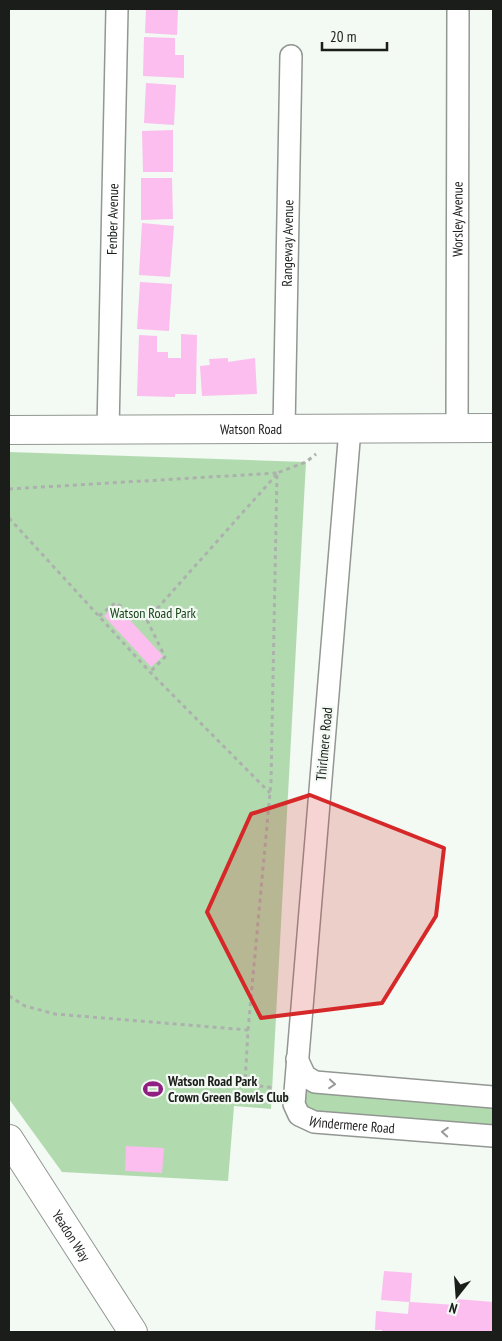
<svg xmlns="http://www.w3.org/2000/svg" width="502" height="1341" font-family="'PT Sans Narrow',sans-serif">
	<rect width="100%" height="100%" fill="#f3f9f3"/>
	<!-- green -->
	<g fill="#b1dbaf">
		<polygon points="9,452 306,462 271,1109 234,1106 228,1181 62,1172 9,1099"/>
		<polygon points="305,1076 493,1097 493,1136 314,1122 294,1090"/>
	</g>
	<!-- building -->
	<g fill="#fbbeee">
		<polygon points="146,9 178,9 177,35 145,33"/>
		<polygon points="144,37 175,38 175,55 184,55 184,78 143,76"/>
		<polygon points="146,83 176,85 174,125 144,123"/>
		<polygon points="173,130 173,172 143,172 142,131"/>
		<polygon points="141,178 172,178 173,219 141,220"/>
		<polygon points="142,223 174,226 170,277 139,275"/>
		<polygon points="140,282 172,284 169,331 137,329"/>
		<polygon points="181,334 197,335 196,394 175,394 175,397 137,396 139,335 157,336 157,352 168,352 168,358 181,358"/>
		<polygon points="228,358 228,362 255,358 257,394 202,396 200,366 210,365 209,359"/>
		<polygon points="116,605 163,656 151,667 104,616"/>
		<polygon points="126,1146 164,1148 162,1173 125,1171"/>
		<polygon points="384,1271 412,1273 410,1302 456,1305 457,1299 493,1302 493,1332 382,1332 382,1330 375,1330 376,1311 408,1314 409,1302 381,1300"/>
	</g>
	<g fill="none" stroke-linecap="round" stroke-linejoin="round">
		<defs>
			<g id="street">
				<path id="s1" d="M 457,428 L 458,11"/>
				<path id="s2" d="M 284,429 L 291,56"/>
				<path id="s3" d="M 350,429 L 294,1104 L 299,1115 L 314,1122 L 493,1136"/>
				<path id="s4" d="M 108,430 L 117,9"/>
				<polyline points="297,1059 305,1076 315,1082 493,1097"/>
			</g>
			<g id="secondary">
				<path id="s5" d="M 9,430 L 493,428"/>
				<path id="s6" d="M 9,1139 L 133,1332"/>
			</g>
		</defs>
		<!-- street casing -->
		<use href="#street" stroke="#929792" stroke-width="24"/>
		<!-- secondary casing -->
		<use href="#secondary" stroke="#929792" stroke-width="30"/>
		<!-- path -->
		<g stroke="#adb1ad" stroke-width="3" stroke-dasharray="4 4" stroke-linecap="butt">
			<polyline points="9,489 277,473"/>
			<polyline points="9,518 150,672 270,793"/>
			<polyline points="99,616 115,603 147,620 277,474"/>
			<polyline points="147,620 165,657 150,672"/>
			<polyline points="9,996 25,1006 55,1014 248,1030 245,1084 275,1088"/>
			<polyline points="248,1030 271,782 277,473 306,462 316,454"/>
		</g>
		<!-- street -->
		<use href="#street" stroke="#fff" stroke-width="21"/>
		<!-- secondary -->
		<use href="#secondary" stroke="#fff" stroke-width="28"/>
	</g>
	<!-- one-way arrows -->
	<defs><path id="oneway-chevron" d="M-2-3.5L2.5 0L-2 3.5" fill="none" stroke-width="1.6" stroke-linecap="round" stroke-linejoin="round" transform="scale(1.25)"/></defs>
	<g stroke="#989998">
		<use href="#oneway-chevron" transform="translate(332 1084) rotate(5)"/>
		<use href="#oneway-chevron" transform="translate(445 1132) rotate(-176)"/>
	</g>
	<!-- marked area -->
	<path fill="#d62828" fill-opacity="0.2" stroke="#d62828" stroke-width="4" stroke-linejoin="round" d="M 310,795 L 444,848 L 436,916 L 382,1003 L 261,1018 L 207,912 L 251,814 Z"/>
	<!-- icons -->
	<defs>
		<symbol id="stadium-bare" viewBox="-9 -9 18 18"><path d="M0-5a6.5 5 0 1 0 0 10a6.5 5 0 1 0 0-10ZM-3.5-1.8h7v3.6h-7Z" fill="#8f1f81" stroke="#f3f9f3" stroke-width="2.5" paint-order="stroke"/></symbol>
	</defs>
	<g fill-rule="evenodd">
		<use href="#stadium-bare" x="139" y="1075" width="28" height="28"/>
	</g>
	<g text-anchor="middle" dominant-baseline="central" stroke-width="4.5" stroke-linejoin="round" paint-order="stroke">
		<!-- street labels -->
		<g font-size="14" fill="#1b1d1b" stroke="#f3f9f3">
			<text stroke="none"><textPath href="#s4" startOffset="211">Fenber Avenue</textPath></text>
			<text stroke="none"><textPath href="#s1" startOffset="209">Worsley Avenue</textPath></text>
			<text stroke="none"><textPath href="#s2" startOffset="186">Rangeway Avenue</textPath></text>
			<text stroke="none"><textPath href="#s5" startOffset="242">Watson Road</textPath></text>
			<text transform="translate(324 744) rotate(-85)">Thirlmere Road</text>
			<text stroke="none"><textPath href="#s3" startOffset="744">Windermere Road</textPath></text>
			<text stroke="none"><textPath href="#s6" startOffset="115">Yeadon Way</textPath></text>
		</g>
		<!-- park labels -->
		<g font-size="14" fill="#164418" stroke="#f3f9f3">
			<text x="153" y="613">Watson Road Park</text>
		</g>
		<!-- poi labels -->
		<g font-size="14" font-weight="bold" fill="#1b1d1b" stroke="#f3f9f3" text-anchor="start">
			<text x="168" y="1081">Watson Road Park<tspan x="168" dy="16">Crown Green Bowls Club</tspan></text>
		</g>
	</g>
	<!-- border -->
	<rect width="502" height="1341" fill="none" stroke="#1b1d1b" stroke-width="20"/>
	<!-- north arrow -->
	<g transform="translate(457 1296) rotate(197)" stroke="#f3f9f3" stroke-width="4" paint-order="stroke">
	<path d="M0-4L9 19L0 12L-9 19Z" fill="#1b1d1b"/>
	<text y="-8" font-size="14" font-weight="bold" text-anchor="middle" fill="#1b1d1b">N</text>
	</g>
	<!-- scale -->
	<path d="M322 42v8h65v-8" fill="none" stroke="#1b1d1b" stroke-width="2.5"/>
	<text x="330" y="42" font-size="15" fill="#1b1d1b" stroke="#f3f9f3" stroke-width="4" paint-order="stroke">20 m</text>
</svg>
